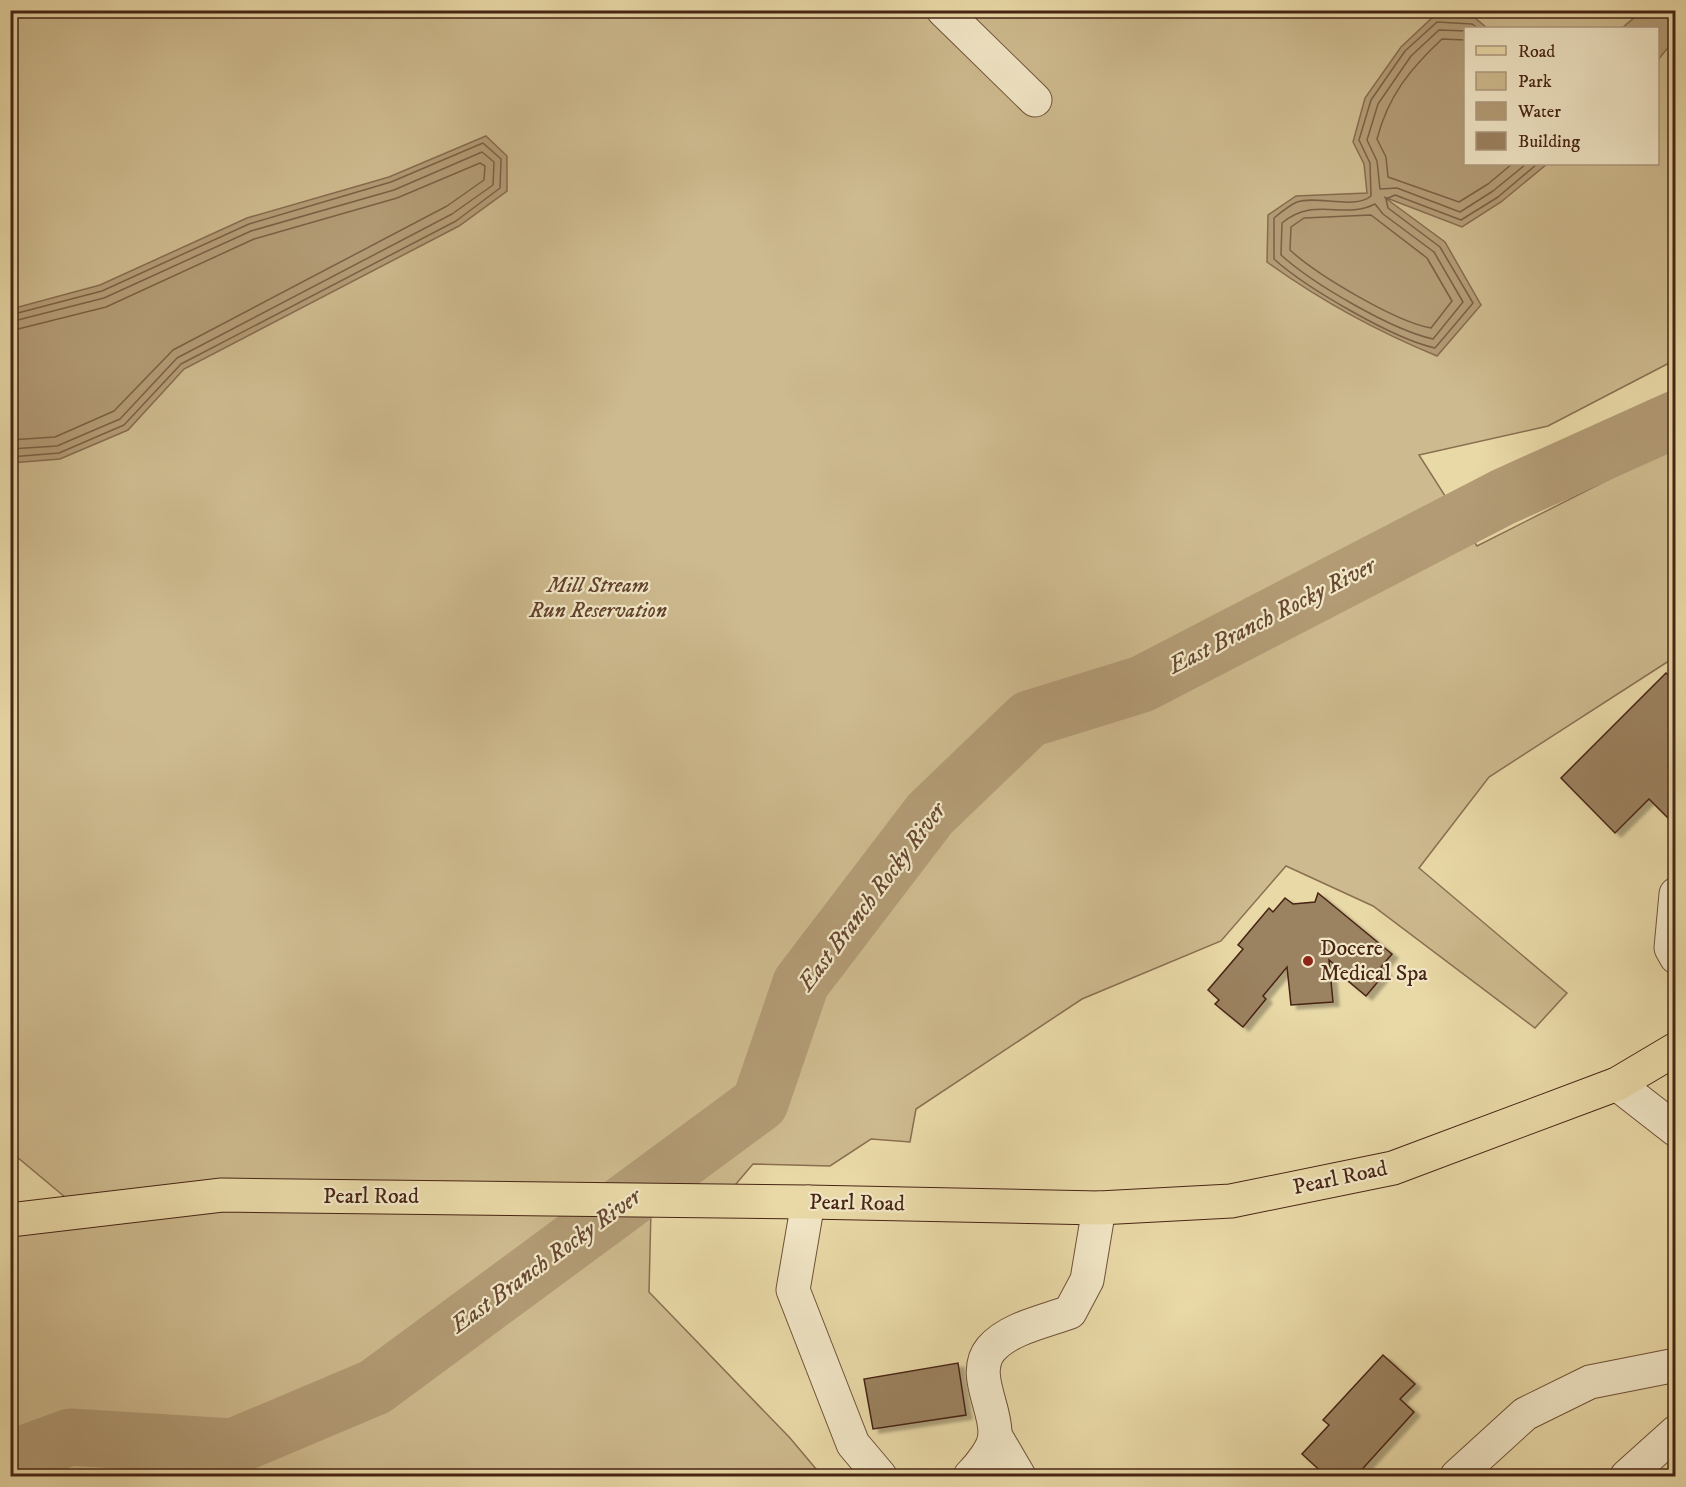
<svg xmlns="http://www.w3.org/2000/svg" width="1686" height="1487" font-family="'IM FELL DW Pica',serif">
	<defs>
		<filter id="shadow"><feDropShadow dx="6" dy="4" stdDeviation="1.5" flood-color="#0004"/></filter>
	</defs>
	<rect width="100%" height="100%" fill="#e9d9a7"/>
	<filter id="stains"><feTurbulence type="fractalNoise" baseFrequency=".00333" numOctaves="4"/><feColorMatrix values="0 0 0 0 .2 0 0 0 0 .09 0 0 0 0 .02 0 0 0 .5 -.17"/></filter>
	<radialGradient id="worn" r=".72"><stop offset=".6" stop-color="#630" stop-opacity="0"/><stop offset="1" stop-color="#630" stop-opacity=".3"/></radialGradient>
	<!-- green -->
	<path fill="#cdba8e" stroke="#8a6f51" stroke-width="1.5" fill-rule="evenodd" d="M 10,11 L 1675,11 L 1675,360 L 1548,426 L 1419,455 L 1477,546 L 1675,446 L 1675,657 L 1489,777 L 1419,868 L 1567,993 L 1535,1028 L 1373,906 L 1286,866 L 1221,941 L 1082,999 L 916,1109 L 910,1142 L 871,1139 L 830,1166 L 753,1164 L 713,1211 L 651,1209 L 649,1292 L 790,1438 L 822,1476 L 11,1476 L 11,1219 L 78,1208 L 11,1152 ZM 1466,28 L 1658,28 L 1658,164 L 1466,164 Z"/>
	<!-- water -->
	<g fill="#b29b75" stroke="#876b4e" stroke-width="1.5">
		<polygon points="1642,11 1675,11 1675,39 1658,60 1658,28 1622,28"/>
		<path d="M 1435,15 L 1475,18 L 1487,28 L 1466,28 L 1466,164 L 1547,164 L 1501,202 L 1462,227 L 1384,197 L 1445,242 L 1481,305 L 1437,356 C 1376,331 1321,301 1267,262 L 1268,215 L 1296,196 L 1367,193 L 1364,164 L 1353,142 L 1365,98 L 1401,47 Z"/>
		<polygon points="486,136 507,156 507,191 459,226 184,369 128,430 60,459 11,463 11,309 100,285 247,218 389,177"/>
	</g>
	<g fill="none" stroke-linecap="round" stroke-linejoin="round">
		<!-- shore -->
		<g stroke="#7c6044" stroke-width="1.5">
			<path d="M 1478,28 L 1472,24 L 1437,22 L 1405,51 L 1371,100 L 1359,140 L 1370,163 L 1371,196 C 1355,210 1316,195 1297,202 C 1290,205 1280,213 1274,218 L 1274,259 C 1306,288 1394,339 1435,348 L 1473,303 L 1440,247 L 1388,208 L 1386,199 L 1395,195 L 1461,220 L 1498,197 L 1537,164"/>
			<polyline points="1466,31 1439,30 1411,56 1378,104 1367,140 1377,161 1380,189 1397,188 1460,212 1493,191 1526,164"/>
			<path d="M 1466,40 L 1442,39 C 1410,69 1388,96 1377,139 L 1386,157 L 1388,177 L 1459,202 L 1488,184 L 1512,164"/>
			<path d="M 1375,204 L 1383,214 L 1434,252 L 1463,302 L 1433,339 C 1392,330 1313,284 1281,255 L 1282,223 C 1314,196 1344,220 1375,204 Z"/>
			<path d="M 1371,215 L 1427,258 L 1452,301 L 1431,328 C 1396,322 1317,275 1290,250 L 1291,227 L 1304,218 Z"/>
			<polyline points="10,315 102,291 249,224 391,182 483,143 501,159 500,188 456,221 181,364 124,425 59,453 10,457"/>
			<polyline points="10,322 104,298 251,231 394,190 482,152 494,162 493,185 452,214 177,358 120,419 57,446 10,449"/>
			<polyline points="10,331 106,307 254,239 397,198 480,163 485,166 484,180 447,206 173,350 114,411 55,437 10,440"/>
		</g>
		<!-- river -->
		<polyline stroke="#b29b75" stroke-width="57" points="10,1459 70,1437 233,1447 375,1387 760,1103 801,983 930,814 1029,719 1142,684 1503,497 1676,419"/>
	</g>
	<!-- building -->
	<g fill="#9b8260" stroke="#472414" stroke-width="1.5" filter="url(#shadow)">
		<polygon points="1666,673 1676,682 1676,826 1649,799 1615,833 1561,778"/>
		<polygon points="1318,893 1392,954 1381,967 1386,972 1366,996 1341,975 1343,972 1329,960 1333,1002 1291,1005 1287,967 1263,996 1266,999 1243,1027 1215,1004 1219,1000 1208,990 1243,949 1238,945 1269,908 1273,912 1285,898 1293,904 1315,902"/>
		<polygon points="1383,1355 1415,1384 1400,1399 1414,1412 1356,1476 1326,1476 1302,1454 1329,1425 1323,1420"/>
		<polygon points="958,1363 966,1415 873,1429 864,1379"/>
	</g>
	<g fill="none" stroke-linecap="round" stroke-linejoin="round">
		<defs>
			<g id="minor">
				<polyline points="943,10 1035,100"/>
				<polyline points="1676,894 1671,948 1676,957"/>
				<polyline points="1617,1084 1676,1130"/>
				<polyline points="808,1202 793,1290 853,1444 880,1476"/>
				<polyline points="995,1435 1019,1476"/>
				<path d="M 970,1476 C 979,1467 995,1448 995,1434 C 996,1407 971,1373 991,1349 C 1009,1328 1046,1321 1070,1312 L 1087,1280 L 1099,1208"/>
				<polyline points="1457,1476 1525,1414 1590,1382 1676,1365"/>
				<polyline points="1627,1476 1676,1432"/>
			</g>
			<polyline id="major" points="10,1220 222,1195 808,1202 1099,1208 1231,1201 1393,1168 1617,1084 1676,1049"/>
		</defs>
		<!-- minor casing -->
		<use href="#minor" stroke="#705139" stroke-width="35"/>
		<!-- major casing -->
		<use href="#major" stroke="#472414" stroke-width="35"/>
		<!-- minor -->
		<use href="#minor" stroke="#f1e6c6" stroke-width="33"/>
		<!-- major -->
		<use href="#major" stroke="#e9d9a7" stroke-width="33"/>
	</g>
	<!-- markers -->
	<circle fill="#8f2418" stroke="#f1e6c6" stroke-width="2" cx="1308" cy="961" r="6"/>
	<g text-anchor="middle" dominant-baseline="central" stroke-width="4.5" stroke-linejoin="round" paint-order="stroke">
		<!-- park labels -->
		<g font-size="22" font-style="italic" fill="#62422c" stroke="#f1e6c6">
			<text x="598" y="585">Mill Stream<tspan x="598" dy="25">Run Reservation</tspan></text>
		</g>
		<!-- poi labels -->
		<g font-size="22" fill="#472414" stroke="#f1e6c6" text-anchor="start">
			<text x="1320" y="948">Docere<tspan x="1320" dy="25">Medical Spa</tspan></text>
		</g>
		<!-- street labels -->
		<g font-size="22" fill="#472414" stroke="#f1e6c6">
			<text transform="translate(1340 1178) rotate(-12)">Pearl Road</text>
			<text x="371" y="1196">Pearl Road</text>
			<text transform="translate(857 1203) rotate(1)">Pearl Road</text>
		</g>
		<!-- water labels -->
		<g font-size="24" font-style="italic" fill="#674831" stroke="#f1e6c6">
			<text transform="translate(1272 616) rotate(-27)">East Branch Rocky River</text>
			<text transform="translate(872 897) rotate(-53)">East Branch Rocky River</text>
			<text transform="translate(546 1261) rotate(-36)">East Branch Rocky River</text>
		</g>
	</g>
	<!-- margin -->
	<rect width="1686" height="1487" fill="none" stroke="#e9d9a7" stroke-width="36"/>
	<rect x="12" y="12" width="1662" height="1463" fill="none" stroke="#472414" stroke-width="3"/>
	<rect x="18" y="18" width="1650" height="1451" fill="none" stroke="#472414" stroke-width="1.5"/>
	<!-- legend -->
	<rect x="1464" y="27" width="195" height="138" fill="#f1e6c6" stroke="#ad987f" stroke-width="1.5"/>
	<rect x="1476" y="46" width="30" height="9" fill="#e9d9a7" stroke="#ad987f" stroke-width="1.5"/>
	<text x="1518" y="57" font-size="18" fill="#472414">Road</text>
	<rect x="1476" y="72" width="30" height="18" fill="#cdba8e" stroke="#ad987f" stroke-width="1.5"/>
	<text x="1518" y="87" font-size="18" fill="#472414">Park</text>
	<rect x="1476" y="102" width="30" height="18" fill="#b29b75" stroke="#ad987f" stroke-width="1.5"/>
	<text x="1518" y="117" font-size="18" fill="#472414">Water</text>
	<rect x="1476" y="132" width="30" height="18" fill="#9b8260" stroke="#ad987f" stroke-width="1.5"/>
	<text x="1518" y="147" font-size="18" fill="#472414">Building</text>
	<rect width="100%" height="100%" filter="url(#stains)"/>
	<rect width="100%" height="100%" fill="url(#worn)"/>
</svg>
